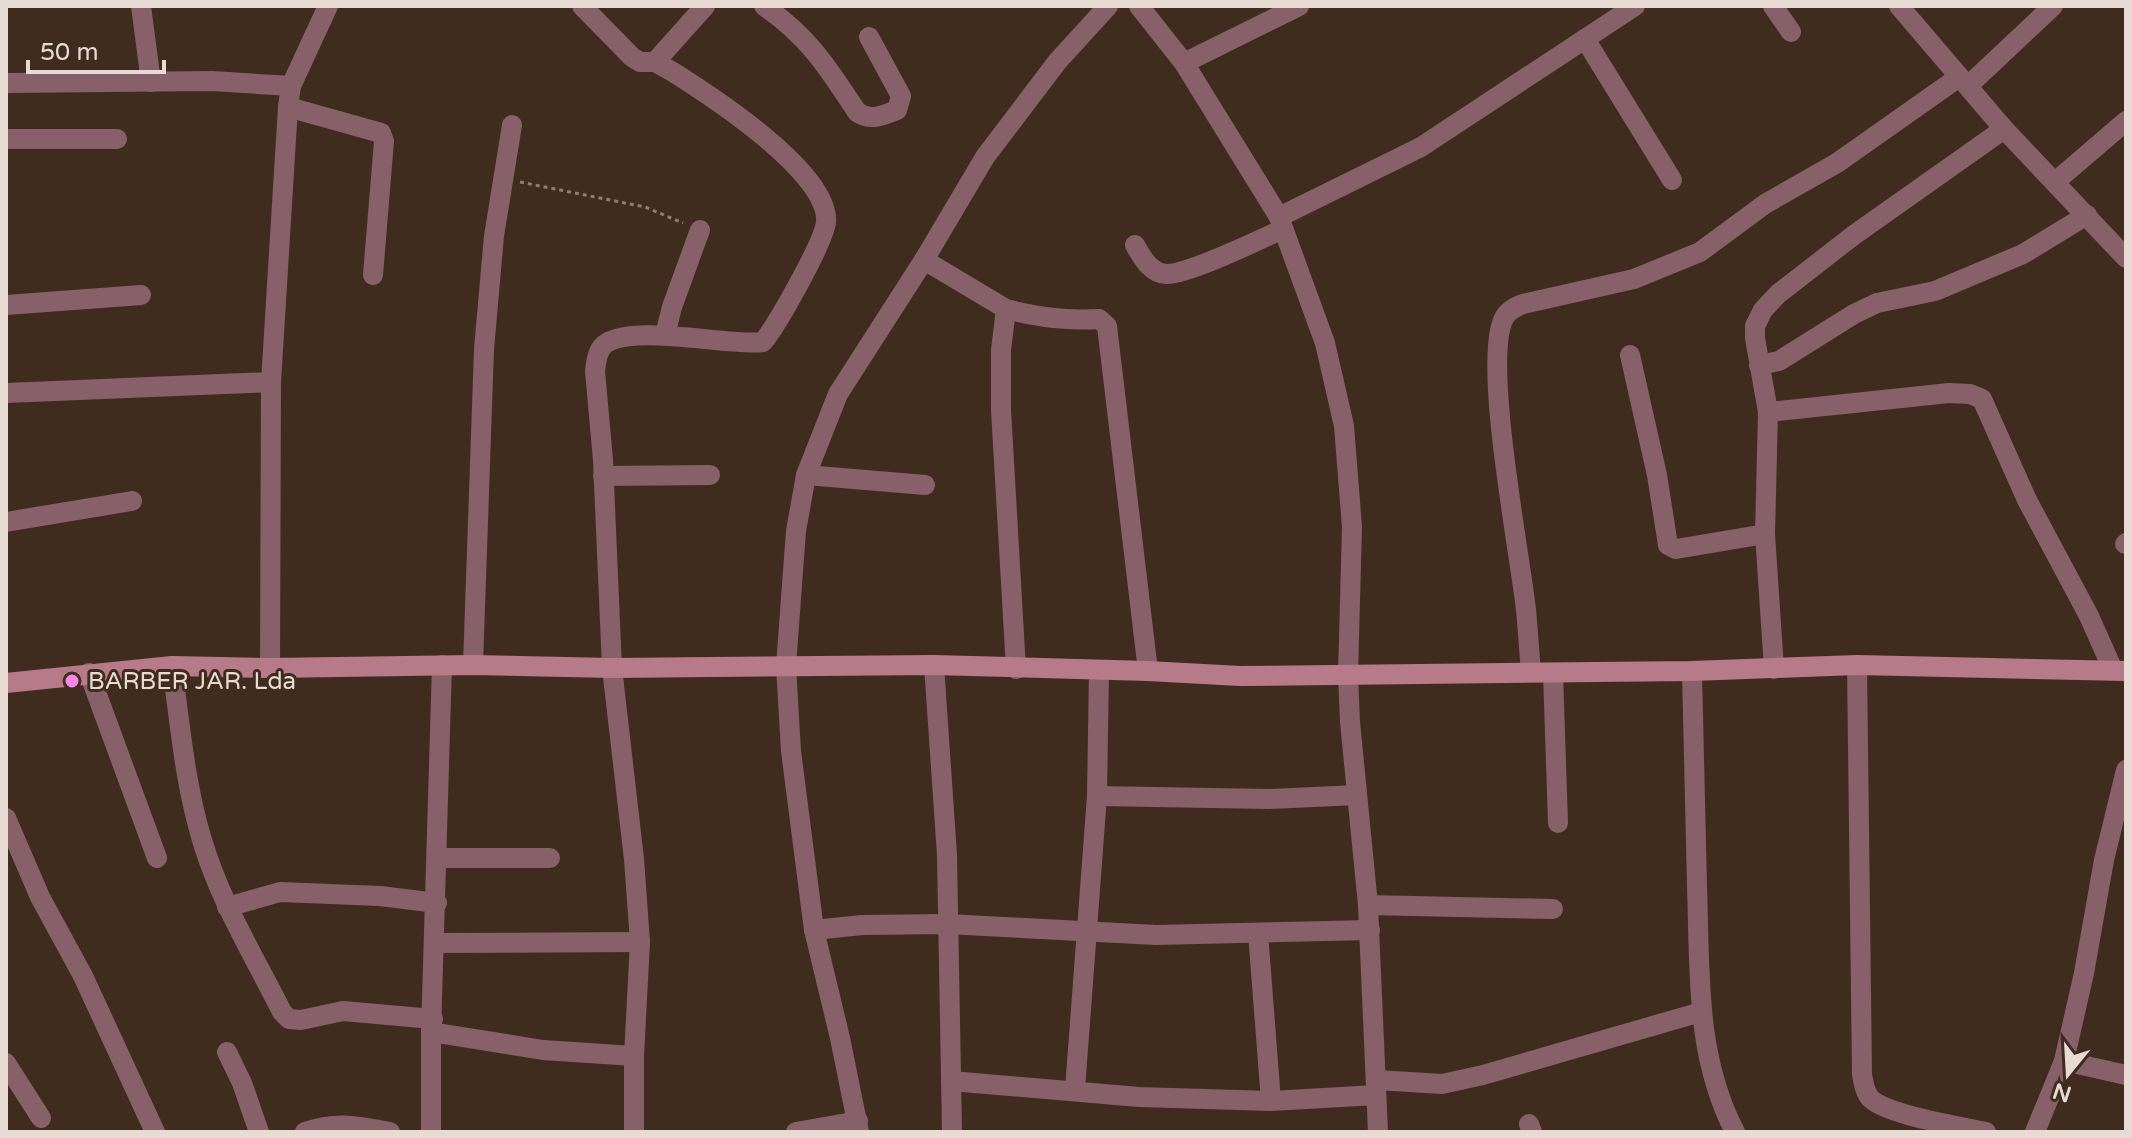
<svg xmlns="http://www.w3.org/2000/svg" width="2132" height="1138" font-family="'Varela Round',sans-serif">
	<rect width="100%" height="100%" fill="#402c1f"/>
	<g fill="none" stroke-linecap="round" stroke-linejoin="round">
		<!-- path -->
		<polyline stroke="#8e7d72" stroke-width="3" stroke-dasharray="4 4" stroke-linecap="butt" points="520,182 645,207 683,223"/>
		<!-- street -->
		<g stroke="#876069" stroke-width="20">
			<polyline points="141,6 151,82"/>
			<path d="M 582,6 L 632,57 L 640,62 L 655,62 L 673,72 C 711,96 830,173 826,222 C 824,242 777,325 763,342 C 730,347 624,321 602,347 C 597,353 596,363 595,371 L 603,460 L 612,668 L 634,859 L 640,942 L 634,1056 L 634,1132"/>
			<path d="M 764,6 C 809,37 828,68 857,112 C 871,122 883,115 897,110 L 901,96 L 869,37"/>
			<polyline points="1139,6 1184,63 1279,217 1325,343 1344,426 1352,527 1348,675 1350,722 1368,905 1378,1132"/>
			<polyline points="1773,6 1791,32"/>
			<polyline points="1899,6 2004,129 2126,258"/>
			<polyline points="1585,39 1672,180"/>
			<polyline points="655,62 705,6"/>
			<polyline points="1184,63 1299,6"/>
			<polyline points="6,83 212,81 291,86"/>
			<polyline points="1968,86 2053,6"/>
			<polyline points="288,107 381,133 384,141 373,275"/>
			<polyline points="6,139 117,139"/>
			<polyline points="2055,182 2126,121"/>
			<polyline points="1279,217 1421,147 1635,6"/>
			<path d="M 1135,245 C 1142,257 1150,273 1166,274 C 1187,275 1261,239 1283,229"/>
			<polyline points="924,260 1006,309"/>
			<polyline points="6,305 141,295"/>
			<polyline points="665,335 672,307 700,230"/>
			<polyline points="1630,355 1657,475 1668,545 1676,549 1765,534"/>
			<polyline points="1759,365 1779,361 1854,314 1877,303 1935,291 2023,254 2087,215"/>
			<polyline points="6,393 271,382"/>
			<polyline points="1768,412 1949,393 1970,394 1982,399 2027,500 2089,616 2113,670"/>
			<polyline points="806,475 925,485"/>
			<polyline points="603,476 710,475"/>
			<polyline points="6,522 132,501"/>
			<polyline points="2125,544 2126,543"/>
			<polyline points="473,665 484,349 494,236 512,125"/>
			<polyline points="934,665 947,855 952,1132"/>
			<path d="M 1857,665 L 1862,1075 C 1864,1083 1864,1091 1870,1098 C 1886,1115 1960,1126 1986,1132"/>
			<path d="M 172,666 C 180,724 185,784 202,840 C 220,901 254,956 282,1012 L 289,1019 L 301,1020 L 343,1011 L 433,1019"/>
			<polyline points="270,668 271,382 288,107 291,86 328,6"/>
			<path d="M 1016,669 L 1001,410 L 1001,350 L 1006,309 C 1038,317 1065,321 1099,319 L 1107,326 L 1148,671"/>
			<polyline points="1774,669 1765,534 1768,412 1755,338 1755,326 1763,310 1778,294 1854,235 2004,129"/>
			<path d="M 1531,671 C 1529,651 1528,630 1526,610 C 1520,553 1482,361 1504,318 C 1508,310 1516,307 1523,304 L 1634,279 L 1700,252 L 1765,204 L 1837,163 L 1959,77"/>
			<path d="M 1692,671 C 1693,743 1695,815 1697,886 C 1700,970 1695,1056 1735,1132"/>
			<polyline points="89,673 157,858"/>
			<polyline points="1553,673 1558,823"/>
			<polyline points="1097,796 1269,799 1357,795"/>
			<polyline points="6,818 40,897 83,976 155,1132"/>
			<polyline points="437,858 550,858"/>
			<polyline points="1368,905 1553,909"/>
			<polyline points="227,907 280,892 380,896 437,903"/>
			<polyline points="814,930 862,925 947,924 1156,935 1370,930"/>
			<polyline points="1258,933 1271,1101"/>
			<polyline points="434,943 640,942"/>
			<polyline points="431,1032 543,1050 634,1056"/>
			<polyline points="227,1052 242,1083 259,1132"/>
			<polyline points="2064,1061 2126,1075"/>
			<polyline points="6,1063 41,1118"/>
			<polyline points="1377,1080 1442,1084 1483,1075 1701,1012"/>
			<polyline points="951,1081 1139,1097 1271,1101 1376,1095"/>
			<polyline points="1075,1089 1097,796 1099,670"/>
			<polyline points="1529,1124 1532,1132"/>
			<path d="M 305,1132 C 337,1121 357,1126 390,1132"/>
			<polyline points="431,1132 431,1032 442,665"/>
			<polyline points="796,1132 858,1121"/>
			<polyline points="859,1132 840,1038 814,930 791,751 786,666 796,531 806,475 838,394 924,260 985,157 1057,62 1108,6"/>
			<polyline points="2035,1132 2064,1061 2084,973 2104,860 2126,770"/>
		</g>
		<!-- secondary -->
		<polyline stroke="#b77a88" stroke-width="20" points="6,683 172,666 270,668 473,665 612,668 934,665 1148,671 1240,676 1692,671 1857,665 2126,671"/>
	</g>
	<!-- markers -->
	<circle fill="#f987e8" stroke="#402c1f" stroke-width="3" cx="72" cy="681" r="8"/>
	<g text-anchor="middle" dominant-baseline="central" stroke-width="6" stroke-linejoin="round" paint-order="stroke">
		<!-- poi labels -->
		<g font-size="24" fill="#e8dbd3" stroke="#402c1f" text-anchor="start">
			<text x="88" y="681">BARBER JAR. Lda</text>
		</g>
	</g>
	<!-- border -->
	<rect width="2132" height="1138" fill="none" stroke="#e8dbd3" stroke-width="16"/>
	<!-- north arrow -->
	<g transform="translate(2068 1074) rotate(198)" stroke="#402c1f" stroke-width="6" paint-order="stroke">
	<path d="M0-6L14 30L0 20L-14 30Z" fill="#e8dbd3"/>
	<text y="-12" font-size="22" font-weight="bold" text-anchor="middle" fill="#e8dbd3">N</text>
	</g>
	<!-- scale -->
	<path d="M28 60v12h136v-12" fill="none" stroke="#e8dbd3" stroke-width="4"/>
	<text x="40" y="60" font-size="24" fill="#e8dbd3" stroke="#402c1f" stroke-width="6" paint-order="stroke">50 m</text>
</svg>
